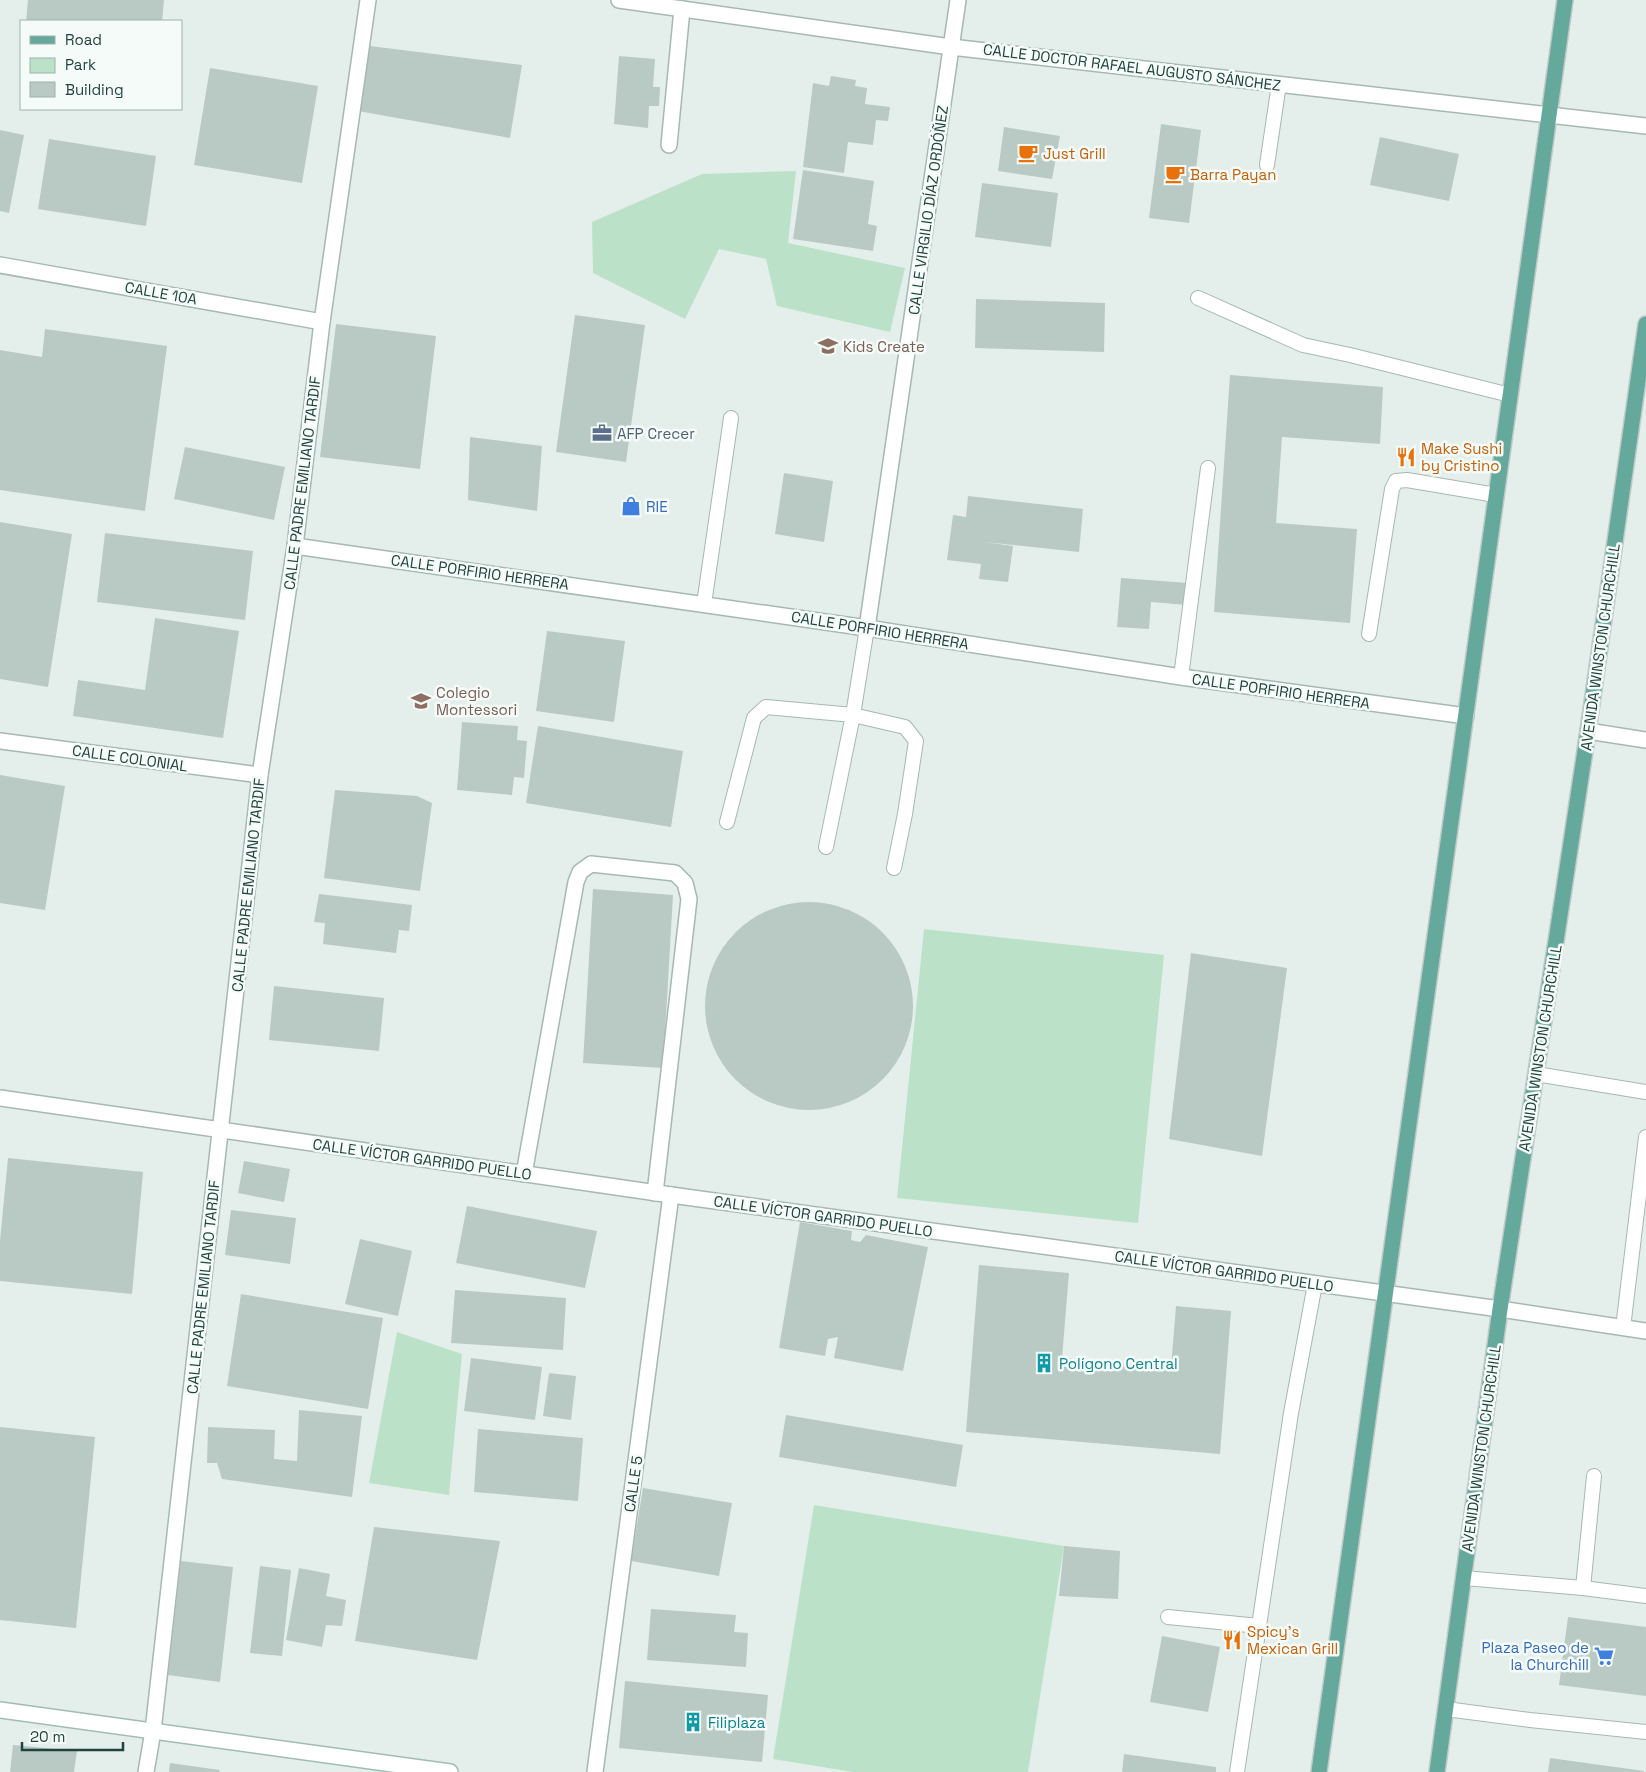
<svg xmlns="http://www.w3.org/2000/svg" width="1646" height="1772" font-family="'Space Grotesk',sans-serif">
	<rect width="100%" height="100%" fill="#e4efeb"/>
	<!-- green -->
	<g fill="#bbe2c8">
		<polygon points="796,171 788,243 905,268 890,332 777,306 766,259 719,249 685,319 593,273 592,222 702,174"/>
		<polygon points="924,929 1164,955 1138,1223 897,1198"/>
		<polygon points="397,1332 462,1354 449,1495 369,1483"/>
		<polygon points="814,1505 1064,1546 1028,1772 853,1772 773,1759"/>
	</g>
	<!-- building -->
	<g fill="#b9cac4">
		<polygon points="28,0 164,0 162,21 26,21"/>
		<polygon points="370,46 522,65 510,138 358,111"/>
		<polygon points="619,56 655,59 653,87 660,87 659,106 649,106 648,128 614,124"/>
		<polygon points="210,68 318,86 302,183 194,165"/>
		<polygon points="831,76 856,80 855,86 867,88 865,104 890,107 888,121 876,120 873,145 848,142 844,173 803,167 813,83 829,86"/>
		<polygon points="1161,124 1201,130 1189,223 1149,218"/>
		<polygon points="1004,127 1060,136 1052,179 998,171"/>
		<polygon points="0,130 24,135 9,213 0,211"/>
		<polygon points="1380,137 1459,154 1449,201 1370,185"/>
		<polygon points="49,139 156,156 146,226 38,209"/>
		<polygon points="803,170 874,181 868,224 877,226 873,251 793,239"/>
		<polygon points="982,183 1058,193 1051,247 975,237"/>
		<polygon points="976,299 1105,303 1104,352 975,348"/>
		<polygon points="575,315 645,325 626,462 556,452"/>
		<polygon points="336,324 436,336 420,469 320,457"/>
		<polygon points="45,329 167,346 145,511 0,490 0,350 42,357"/>
		<polygon points="1230,375 1383,387 1380,444 1282,437 1276,523 1357,529 1350,623 1214,612"/>
		<polygon points="470,437 542,446 537,511 468,500"/>
		<polygon points="185,447 285,467 274,520 174,499"/>
		<polygon points="784,473 833,481 824,542 775,534"/>
		<polygon points="968,496 1083,509 1079,552 984,542 1013,546 1008,582 979,579 981,564 947,560 953,515 966,517"/>
		<polygon points="0,522 72,534 48,687 0,679"/>
		<polygon points="105,533 253,551 245,620 97,602"/>
		<polygon points="1121,578 1188,583 1187,605 1151,602 1149,629 1117,627"/>
		<polygon points="155,618 239,631 223,738 73,716 78,680 145,690"/>
		<polygon points="547,631 625,641 614,722 536,711"/>
		<polygon points="462,722 518,726 517,740 527,741 524,778 514,777 512,795 457,790"/>
		<polygon points="538,726 683,751 671,827 526,803"/>
		<polygon points="0,775 65,786 45,910 0,903"/>
		<polygon points="335,790 417,796 432,803 420,891 324,878"/>
		<polygon points="593,889 673,895 663,1068 583,1063"/>
		<polygon points="319,894 412,905 409,931 399,930 396,953 323,944 325,923 314,922"/>
		<circle cx="809" cy="1006" r="104"/>
		<polygon points="1191,953 1287,968 1262,1156 1169,1139"/>
		<polygon points="274,986 384,998 379,1051 269,1040"/>
		<polygon points="8,1158 143,1172 132,1294 0,1281 0,1241"/>
		<polygon points="244,1161 290,1169 284,1202 238,1193"/>
		<polygon points="467,1206 597,1231 585,1288 456,1263"/>
		<polygon points="231,1210 296,1218 290,1264 225,1255"/>
		<polygon points="800,1222 852,1231 851,1240 860,1242 866,1235 928,1247 903,1371 834,1358 838,1337 828,1339 825,1356 779,1348"/>
		<polygon points="360,1239 412,1251 398,1316 345,1304"/>
		<polygon points="979,1265 1069,1273 1062,1358 1171,1367 1176,1306 1231,1311 1220,1454 966,1432"/>
		<polygon points="455,1290 566,1298 563,1350 451,1343"/>
		<polygon points="241,1294 383,1318 368,1409 227,1386"/>
		<polygon points="471,1358 542,1367 535,1420 464,1411"/>
		<polygon points="549,1373 576,1376 571,1420 543,1416"/>
		<polygon points="299,1410 362,1416 352,1497 222,1479 217,1463 207,1463 208,1427 275,1430 274,1459 297,1461"/>
		<polygon points="786,1415 963,1445 956,1487 779,1457"/>
		<polygon points="0,1427 95,1437 76,1628 0,1620"/>
		<polygon points="478,1429 583,1438 578,1501 474,1492"/>
		<polygon points="643,1488 732,1503 719,1576 631,1561"/>
		<polygon points="374,1527 500,1541 477,1660 355,1641"/>
		<polygon points="1064,1546 1120,1551 1118,1599 1059,1596"/>
		<polygon points="181,1561 233,1567 220,1682 168,1675"/>
		<polygon points="260,1566 291,1570 282,1656 250,1653"/>
		<polygon points="299,1568 330,1574 326,1596 346,1600 342,1626 326,1625 322,1647 286,1640"/>
		<polygon points="651,1609 736,1615 734,1632 748,1633 746,1667 647,1660"/>
		<polygon points="1568,1617 1646,1627 1646,1696 1559,1685"/>
		<polygon points="1162,1636 1220,1647 1208,1712 1150,1702"/>
		<polygon points="625,1681 768,1695 762,1762 619,1748"/>
		<polygon points="13,1745 77,1751 74,1772 10,1772"/>
		<polygon points="1124,1754 1216,1767 1216,1772 1122,1772"/>
		<polygon points="1550,1758 1644,1771 1644,1772 1548,1772"/>
		<polygon points="170,1763 220,1770 219,1772 169,1772"/>
	</g>
	<g fill="none" stroke-linecap="round" stroke-linejoin="round">
		<defs>
			<g id="lane">
				<polyline points="1267,165 1279,84"/>
				<polyline points="1198,298 1303,345 1350,355 1510,395"/>
				<polyline points="704,604 731,418"/>
				<polyline points="1369,634 1392,489 1396,481 1407,480 1496,495"/>
				<polyline points="1181,677 1208,468"/>
				<polyline points="727,822 754,718 766,707 853,715 905,727 916,741 905,814 894,868"/>
				<polyline points="826,847 853,715 867,628"/>
				<polyline points="1536,1074 1646,1092"/>
				<polyline points="1623,1328 1646,1137"/>
				<polyline points="1464,1578 1583,1588 1646,1596"/>
				<polyline points="1583,1588 1594,1476"/>
				<polyline points="1168,1617 1259,1626"/>
				<polyline points="1446,1709 1530,1720 1646,1732"/>
				<polyline points="1237,1772 1291,1413 1315,1284"/>
			</g>
			<g id="street">
				<polyline points="619,0 951,47 1646,126"/>
				<polyline points="669,145 682,9"/>
				<polyline points="0,265 322,322"/>
				<polyline points="295,546 867,628 1181,677 1466,716"/>
				<polyline points="867,628 958,0"/>
				<polyline points="1588,731 1646,740"/>
				<polyline points="0,741 260,775"/>
				<polyline points="0,1098 671,1195 1500,1309 1646,1331"/>
				<polyline points="524,1174 576,882 580,872 591,864 675,873 685,883 689,899 655,1193"/>
				<polyline points="146,1772 153,1731 260,775 295,546 322,322 368,0"/>
				<polyline points="595,1772 671,1195"/>
			</g>
			<polyline id="secondary" points="0,1710 450,1772"/>
			<g id="primary">
				<polyline points="1319,1772 1565,0"/>
				<polyline points="1437,1772 1500,1309 1588,731 1646,324"/>
			</g>
		</defs>
		<!-- lane casing -->
		<use href="#lane" stroke="#a6b8b3" stroke-width="16"/>
		<!-- street casing -->
		<use href="#street" stroke="#a6b8b3" stroke-width="18"/>
		<!-- secondary casing -->
		<use href="#secondary" stroke="#a1bcb4" stroke-width="18"/>
		<!-- primary casing -->
		<use href="#primary" stroke="#c1cac8" stroke-width="18"/>
		<!-- lane -->
		<use href="#lane" stroke="#fff" stroke-width="14"/>
		<!-- street -->
		<use href="#street" stroke="#fff" stroke-width="15"/>
		<!-- secondary -->
		<use href="#secondary" stroke="#fff" stroke-width="15"/>
		<!-- primary -->
		<use href="#primary" stroke="#64a99b" stroke-width="15"/>
	</g>
	<!-- icons -->
	<defs>
		<symbol id="cafe-bare" viewBox="-9 -9 18 18"><path d="M-5.5-4.5H6V0H3Q3 3.5 0 3.5H-2.5Q-5.5 3.5-5.5 0ZM3-3.2v2h1.7v-2ZM-6 4.5H4V6H-6Z" fill="#e8710a" stroke="#f5fbf8" stroke-width="2.5" paint-order="stroke"/></symbol>
		<symbol id="school-bare" viewBox="-9 -9 18 18"><path d="M0-5L7-2L0 1L-7-2ZM-4 1L0 2.5L4 1V4Q0 6-4 4Z" fill="#8d6e63" stroke="#f5fbf8" stroke-width="2.5" paint-order="stroke"/></symbol>
		<symbol id="office-bare" viewBox="-9 -9 18 18"><path d="M-6-3h4V-5.5h4V-3h4V5H-6ZM-1-4.5V-3h2v-1.5ZM-6 0V1H6V0Z" fill="#5c6f8a" stroke="#f5fbf8" stroke-width="2.5" paint-order="stroke"/></symbol>
		<symbol id="restaurant-bare" viewBox="-9 -9 18 18"><path d="M-5-6h1v4h1v-4h1v4h1v-4h1v5L-1.5 .5V6h-2V.5L-5-1ZM5-6V6H3V1.5H1.5Q1.5-4 5-6Z" fill="#e8710a" stroke="#f5fbf8" stroke-width="2.5" paint-order="stroke"/></symbol>
		<symbol id="shop-bare" viewBox="-9 -9 18 18"><path d="M-5-2.5h2.3a2.7 3.5 0 0 1 5.4 0H5L5.5 6h-11ZM-1.5-2.5h3a1.5 2.3 0 0 0-3 0Z" fill="#3f7fe0" stroke="#f5fbf8" stroke-width="2.5" paint-order="stroke"/></symbol>
		<symbol id="building-bare" viewBox="-9 -9 18 18"><path d="M-4-6H4V6H1V3H-1V6H-4ZM-2.5-4.3h1.7v1.8h-1.7ZM.8-4.3h1.7v1.8H.8ZM-2.5-1h1.7V.8h-1.7ZM.8-1h1.7V.8H.8Z" fill="#0f9aa8" stroke="#f5fbf8" stroke-width="2.5" paint-order="stroke"/></symbol>
		<symbol id="supermarket-bare" viewBox="-9 -9 18 18"><path d="M-6-5.5h2.5l.6 2H6L4.5 2H-2.5L-4.4-4H-6ZM-1.5 3.2a1.3 1.3 0 1 0 .1 0ZM3 3.2a1.3 1.3 0 1 0 .1 0Z" fill="#3f7fe0" stroke="#f5fbf8" stroke-width="2.5" paint-order="stroke"/></symbol>
	</defs>
	<g fill-rule="evenodd">
		<use href="#cafe-bare" x="1014" y="139" width="28" height="28"/>
		<use href="#cafe-bare" x="1161" y="160" width="28" height="28"/>
		<use href="#school-bare" x="814" y="332" width="28" height="28"/>
		<use href="#office-bare" x="588" y="419" width="28" height="28"/>
		<use href="#restaurant-bare" x="1392" y="443" width="28" height="28"/>
		<use href="#shop-bare" x="617" y="492" width="28" height="28"/>
		<use href="#school-bare" x="407" y="687" width="28" height="28"/>
		<use href="#building-bare" x="1030" y="1349" width="28" height="28"/>
		<use href="#restaurant-bare" x="1218" y="1626" width="28" height="28"/>
		<use href="#supermarket-bare" x="1590" y="1642" width="28" height="28"/>
		<use href="#building-bare" x="679" y="1708" width="28" height="28"/>
	</g>
	<g text-anchor="middle" dominant-baseline="central" stroke-width="5" stroke-linejoin="round" paint-order="stroke">
		<!-- street labels -->
		<g font-size="15" fill="#21433c" stroke="#f5fbf8">
			<text transform="translate(1132 67) rotate(7)">CALLE DOCTOR RAFAEL AUGUSTO SÁNCHEZ</text>
			<text transform="translate(928 210) rotate(-82)">CALLE VIRGILIO DÍAZ ORDÓÑEZ</text>
			<text transform="translate(161 293) rotate(10)">CALLE 10A</text>
			<text transform="translate(302 483) rotate(-83)">CALLE PADRE EMILIANO TARDIF</text>
			<text transform="translate(480 572) rotate(8)">CALLE PORFIRIO HERRERA</text>
			<text transform="translate(880 630) rotate(9)">CALLE PORFIRIO HERRERA</text>
			<text transform="translate(1600 647) rotate(-82)">AVENIDA WINSTON CHURCHILL</text>
			<text transform="translate(1281 691) rotate(8)">CALLE PORFIRIO HERRERA</text>
			<text transform="translate(130 758) rotate(8)">CALLE COLONIAL</text>
			<text transform="translate(248 885) rotate(-84)">CALLE PADRE EMILIANO TARDIF</text>
			<text transform="translate(1540 1048) rotate(-81)">AVENIDA WINSTON CHURCHILL</text>
			<text transform="translate(422 1159) rotate(8)">CALLE VÍCTOR GARRIDO PUELLO</text>
			<text transform="translate(823 1216) rotate(8)">CALLE VÍCTOR GARRIDO PUELLO</text>
			<text transform="translate(1224 1271) rotate(8)">CALLE VÍCTOR GARRIDO PUELLO</text>
			<text transform="translate(203 1287) rotate(-84)">CALLE PADRE EMILIANO TARDIF</text>
			<text transform="translate(1481 1448) rotate(-82)">AVENIDA WINSTON CHURCHILL</text>
			<text transform="translate(633 1484) rotate(-82)">CALLE 5</text>
		</g>
		<!-- food labels -->
		<g font-size="15" fill="#c56008" stroke="#f5fbf8" text-anchor="start">
			<text x="1043" y="153">Just Grill</text>
			<text x="1190" y="174">Barra Payan</text>
			<text x="1421" y="448">Make Sushi<tspan x="1421" dy="17">by Cristino</tspan></text>
			<text x="1247" y="1631">Spicy's<tspan x="1247" dy="17">Mexican Grill</tspan></text>
		</g>
		<!-- education labels -->
		<g font-size="15" fill="#785e54" stroke="#f5fbf8" text-anchor="start">
			<text x="843" y="346">Kids Create</text>
			<text x="436" y="692">Colegio<tspan x="436" dy="17">Montessori</tspan></text>
		</g>
		<!-- service labels -->
		<g font-size="15" fill="#4e5e75" stroke="#f5fbf8" text-anchor="start">
			<text x="617" y="433">AFP Crecer</text>
		</g>
		<!-- shop labels -->
		<g font-size="15" fill="#366cbe" stroke="#f5fbf8" text-anchor="start">
			<text x="646" y="506">RIE</text>
			<text x="1589" y="1647" text-anchor="end">Plaza Paseo de<tspan x="1589" dy="17">la Churchill</tspan></text>
		</g>
		<!-- culture labels -->
		<g font-size="15" fill="#0d838f" stroke="#f5fbf8" text-anchor="start">
			<text x="1059" y="1363">Polígono Central</text>
			<text x="708" y="1722">Filiplaza</text>
		</g>
	</g>
	<!-- legend -->
	<rect x="20" y="20" width="162" height="90" fill="#f5fbf8" stroke="#a0b1ad"/>
	<rect x="30" y="36" width="25" height="8" fill="#64a99b" stroke="#a0b1ad"/>
	<text x="65" y="45" font-size="15" fill="#21433c">Road</text>
	<rect x="30" y="58" width="25" height="15" fill="#bbe2c8" stroke="#a0b1ad"/>
	<text x="65" y="70" font-size="15" fill="#21433c">Park</text>
	<rect x="30" y="82" width="25" height="15" fill="#b9cac4" stroke="#a0b1ad"/>
	<text x="65" y="95" font-size="15" fill="#21433c">Building</text>
	<!-- scale -->
	<path d="M22 1742v8h101v-8" fill="none" stroke="#21433c" stroke-width="2.5"/>
	<text x="30" y="1742" font-size="15" fill="#21433c" stroke="#f5fbf8" stroke-width="4" paint-order="stroke">20 m</text>
</svg>
